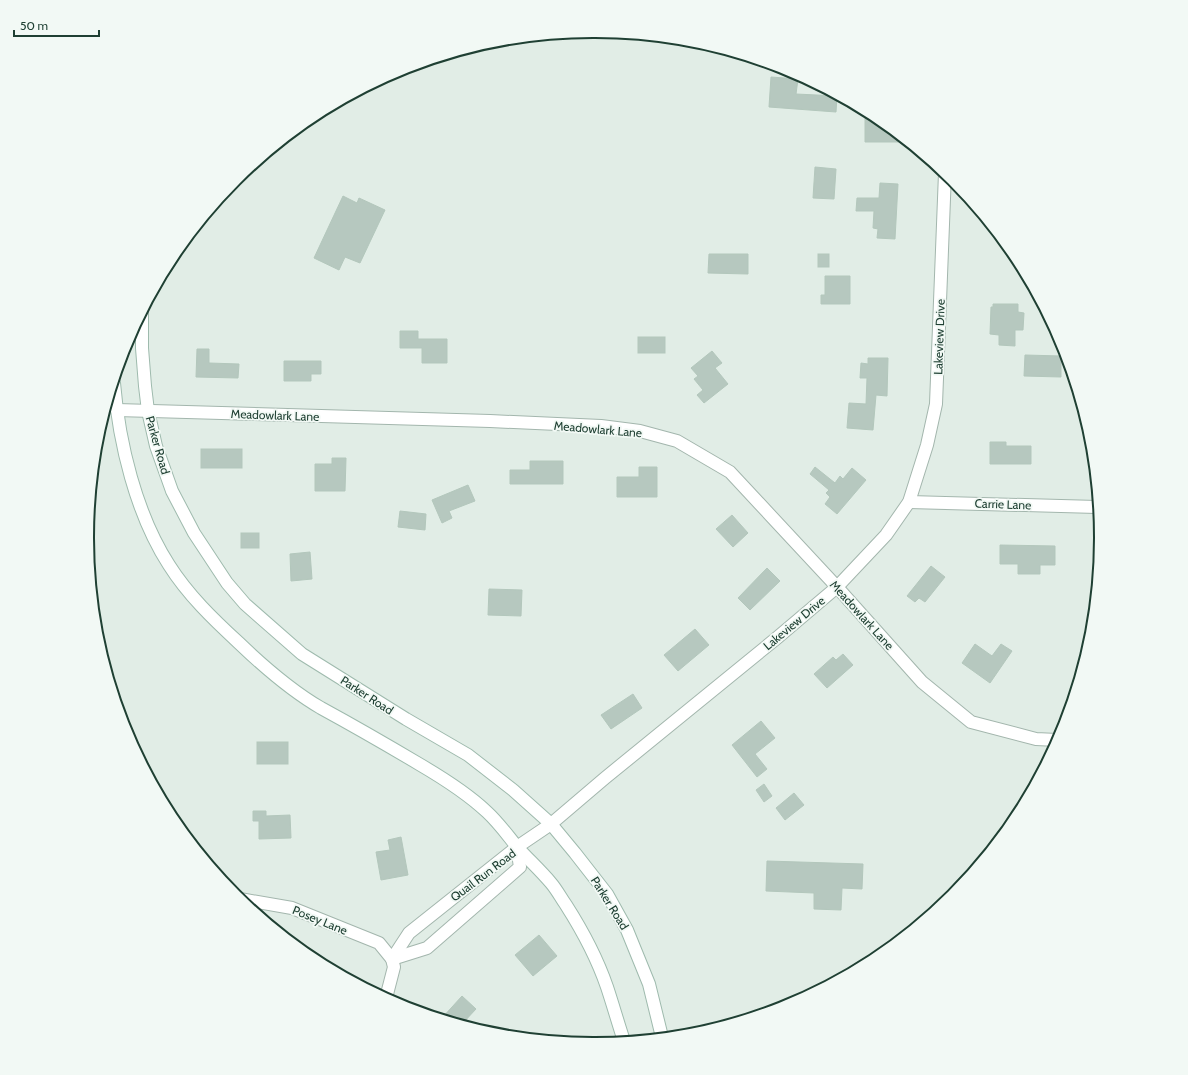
<svg xmlns="http://www.w3.org/2000/svg" width="1188" height="1075" font-family="Cabin,sans-serif">
	<rect width="100%" height="100%" fill="#e1ede6"/>
	<!-- building -->
	<g fill="#b6c8bf" stroke="#b3c7bc">
		<polygon points="771,77 798,79 796,94 837,96 836,112 769,107"/>
		<polygon points="865,111 876,116 907,142 865,142"/>
		<polygon points="815,167 836,169 834,199 813,198"/>
		<polygon points="880,183 898,184 895,239 877,238 878,229 873,228 874,211 856,211 857,198 879,198"/>
		<polygon points="343,196 357,203 359,198 385,210 360,263 345,257 339,270 314,258"/>
		<polygon points="709,254 748,254 748,274 708,273"/>
		<rect x="818" y="254" width="11" height="13"/>
		<polygon points="825,276 850,276 850,304 821,304 821,295 825,295"/>
		<polygon points="993,304 1018,304 1018,312 1024,313 1023,330 1015,330 1015,346 999,345 999,335 990,334 991,307 993,307"/>
		<polygon points="400,331 418,331 418,339 447,339 447,363 422,363 422,348 400,348"/>
		<rect x="638" y="337" width="27" height="16"/>
		<polygon points="197,349 209,349 209,363 239,364 238,378 196,377"/>
		<polygon points="712,351 722,363 715,368 728,384 704,403 697,395 703,390 694,379 698,376 691,368"/>
		<polygon points="1025,355 1061,356 1061,377 1024,376"/>
		<polygon points="868,358 888,358 887,396 876,395 873,430 847,428 849,403 866,404 867,378 860,378 861,363 868,364"/>
		<polygon points="284,361 321,361 321,374 311,374 311,381 284,381"/>
		<polygon points="990,442 1006,442 1006,446 1031,446 1031,464 990,464"/>
		<rect x="201" y="449" width="41" height="19"/>
		<polygon points="332,458 346,458 345,491 315,491 315,464 332,464"/>
		<polygon points="530,461 563,461 563,484 510,484 510,470 530,470"/>
		<polygon points="639,467 657,467 657,497 617,497 617,477 639,477"/>
		<polygon points="815,467 835,483 840,476 843,479 852,468 866,480 837,514 825,504 830,497 826,493 829,490 810,474"/>
		<polygon points="468,485 475,501 449,511 452,518 442,523 432,500"/>
		<polygon points="400,511 426,514 425,530 398,527"/>
		<polygon points="732,515 748,533 733,547 716,529"/>
		<rect x="241" y="533" width="18" height="15"/>
		<polygon points="1000,545 1055,546 1055,565 1040,565 1040,574 1018,574 1018,564 1000,564"/>
		<polygon points="310,552 312,579 291,581 290,554"/>
		<polygon points="931,566 945,577 925,602 919,598 915,602 907,596"/>
		<polygon points="767,568 780,581 750,610 738,598"/>
		<polygon points="489,589 522,590 521,616 488,615"/>
		<polygon points="695,629 709,645 678,671 664,655"/>
		<polygon points="975,644 992,656 1001,644 1012,651 990,683 962,663"/>
		<polygon points="843,654 853,665 827,688 814,674 833,657 836,660"/>
		<polygon points="633,694 642,708 611,729 601,715"/>
		<polygon points="761,721 775,738 755,754 767,769 757,777 732,745"/>
		<rect x="257" y="742" width="31" height="22"/>
		<polygon points="764,784 772,796 764,802 756,790"/>
		<polygon points="794,793 804,805 785,820 776,808"/>
		<polygon points="253,811 266,811 266,816 290,815 291,838 259,839 259,821 253,821"/>
		<polygon points="401,837 408,875 381,880 376,852 390,850 388,840"/>
		<polygon points="767,861 863,864 862,889 842,888 841,910 814,909 814,893 766,891"/>
		<polygon points="539,935 557,956 533,976 515,955"/>
		<polygon points="462,996 476,1009 462,1024 442,1018"/>
	</g>
	<g fill="none" stroke-linecap="round" stroke-linejoin="round">
		<defs>
			<g id="street">
				<polyline points="117,410 490,421 601,426 640,431 677,441 730,472 837,587 922,682 971,722 1036,739 1057,740"/>
				<polyline points="909,502 1097,507"/>
				<polyline points="240,899 292,908 379,943 392,959 394,967 386,998"/>
				<polyline points="392,959 409,933 517,847 551,824 605,778 778,637 837,587 886,535 909,502 927,445 936,404 945,173"/>
				<polyline points="392,959 427,948 520,867 517,847"/>
			</g>
			<g id="secondary">
				<polyline points="142,313 142,348 145,386 148,411 156,446 172,491 194,533 227,583 245,604 302,654 406,719 468,755 513,790 551,824 575,853 607,894 627,930 649,984 662,1037"/>
				<path d="M 114,383 C 119,443 136,514 169,565 C 188,595 213,619 239,643 C 264,667 290,690 321,708 C 354,726 387,745 419,764 C 443,778 467,793 487,812 C 499,823 508,836 518,848 C 529,860 541,871 551,883 C 557,890 561,898 566,905 C 582,930 597,958 607,987 C 613,1005 618,1023 624,1041"/>
			</g>
		</defs>
		<!-- street casing -->
		<use href="#street" stroke="#a3b6ad" stroke-width="14"/>
		<!-- secondary casing -->
		<use href="#secondary" stroke="#9ebaad" stroke-width="14"/>
		<!-- street -->
		<use href="#street" stroke="#fff" stroke-width="12"/>
		<!-- secondary -->
		<use href="#secondary" stroke="#fff" stroke-width="12"/>
	</g>
	<g text-anchor="middle" dominant-baseline="central" stroke-width="3.5" stroke-linejoin="round" paint-order="stroke">
		<!-- street labels -->
		<g font-size="12" fill="#1f4033" stroke="#f2f9f5">
			<text transform="translate(939 337) rotate(-88)">Lakeview Drive</text>
			<text transform="translate(275 415) rotate(2)">Meadowlark Lane</text>
			<text transform="translate(598 429) rotate(5)">Meadowlark Lane</text>
			<text transform="translate(158 445) rotate(74)">Parker Road</text>
			<text transform="translate(1003 504) rotate(2)">Carrie Lane</text>
			<text transform="translate(862 615) rotate(48)">Meadowlark Lane</text>
			<text transform="translate(794 623) rotate(-40)">Lakeview Drive</text>
			<text transform="translate(367 695) rotate(33)">Parker Road</text>
			<text transform="translate(483 875) rotate(-37)">Quail Run Road</text>
			<text transform="translate(610 903) rotate(58)">Parker Road</text>
			<text transform="translate(320 920) rotate(22)">Posey Lane</text>
		</g>
	</g>
	<!-- crop -->
	<path d="M0 0H1188V1075H0ZM593 38H595A499 499 0 0 1 1094 537V538A499 499 0 0 1 595 1037H593A499 499 0 0 1 94 538V537A499 499 0 0 1 593 38Z" fill="#f2f9f5" fill-rule="evenodd"/>
	<path fill="none" stroke="#1f4033" stroke-width="2" d="M593 38H595A499 499 0 0 1 1094 537V538A499 499 0 0 1 595 1037H593A499 499 0 0 1 94 538V537A499 499 0 0 1 593 38Z"/>
	<!-- scale -->
	<path d="M14 30v6h85v-6" fill="none" stroke="#1f4033" stroke-width="2"/>
	<text x="20" y="30" font-size="12" fill="#1f4033" stroke="#f2f9f5" stroke-width="3" paint-order="stroke">50 m</text>
</svg>
